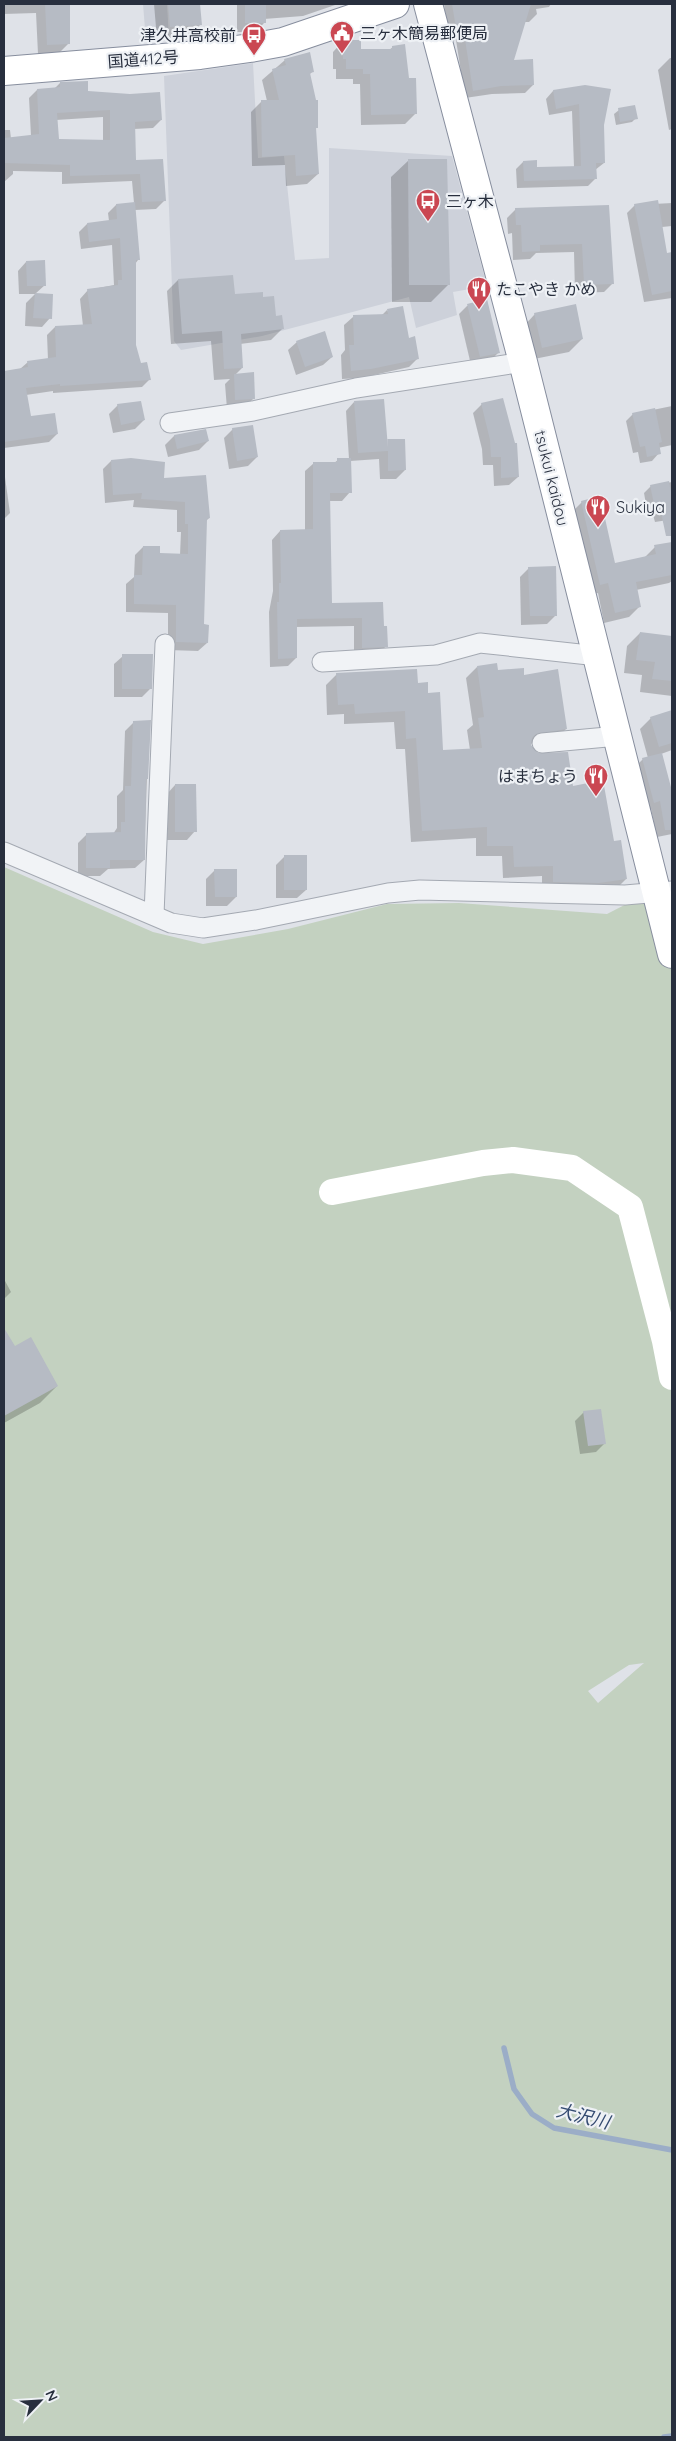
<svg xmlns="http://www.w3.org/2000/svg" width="676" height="2441" font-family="Quicksand,'Noto Sans JP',sans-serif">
	<rect width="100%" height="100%" fill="#dfe2e8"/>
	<!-- built -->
	<g fill="#cdd1da">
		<polygon points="143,4 167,4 169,39 146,41"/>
		<polygon points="253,63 258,158 284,156 295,260 329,258 329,148 452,156 487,286 453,292 457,315 416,328 409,297 262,336 181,350 174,341 164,76"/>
	</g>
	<!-- green -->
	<path fill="#c3d1c0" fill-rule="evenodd" d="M 4,867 L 153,932 L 203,944 L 288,929 L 387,904 L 459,903 L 607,914 L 644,895 L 672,903 L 672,2437 L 4,2437 ZM 644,1663 L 598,1703 L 588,1691 L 629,1665 Z"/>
	<!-- shadow -->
	<g fill="#0003" fill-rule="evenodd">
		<polygon points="4,4 69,4 68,44 58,54 38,54 36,13 4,14"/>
		<polygon points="154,4 199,4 201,24 188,37 157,39"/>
		<polygon points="237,4 338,4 303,16 264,19 264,23 256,32 237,32"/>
		<polygon points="444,4 551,4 549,7 536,9 537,14 529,22 524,22 512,61 533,85 525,93 492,94 465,98 456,40 449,41"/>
		<polygon points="343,41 359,50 389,50 393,47 408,79 416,113 405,124 361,125 360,84 353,84 353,79 336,79 336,69 333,69 333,52"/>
		<polygon points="670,58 672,58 672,129 669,130 658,70"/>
		<polygon points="285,60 313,71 309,75 317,127 315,130 318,174 307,184 286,186 285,165 252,166 251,112 262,101 267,101 262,80"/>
		<path d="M 60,83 L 161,120 L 153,128 L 134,129 L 135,161 L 164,201 L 156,209 L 135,210 L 138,260 L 135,264 L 135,345 L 140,365 L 150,379 L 142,387 L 53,393 L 53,391 L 26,395 L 30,418 L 57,434 L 49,442 L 4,448 L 4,372 L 20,369 L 28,362 L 48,360 L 47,335 L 55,327 L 83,326 L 80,299 L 88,290 L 114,285 L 112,245 L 81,249 L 79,232 L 87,224 L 109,221 L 108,213 L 116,205 L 134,203 L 132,181 L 62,184 L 62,172 L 13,171 L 13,174 L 4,182 L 4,130 L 10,130 L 11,139 L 31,136 L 29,98 L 37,90 L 54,89 ZM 103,117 L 103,141 L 57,140 L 56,120 Z"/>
		<polygon points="585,86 602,125 604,163 595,170 596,178 588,186 517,188 516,169 523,162 536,168 574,167 572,111 549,115 546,99 553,91"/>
		<polygon points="619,110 636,118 632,122 616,125 614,114"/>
		<polygon points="409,160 448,285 431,302 392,302 391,177"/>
		<polygon points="672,203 672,226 662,227 666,255 672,253 672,298 644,302 627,213 635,205"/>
		<polygon points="607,207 613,283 604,292 575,293 574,252 536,253 530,259 513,260 512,233 508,234 507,218 516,209"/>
		<polygon points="26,262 45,285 35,294 50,318 42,327 25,326 26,303 35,294 19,294 18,271"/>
		<polygon points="178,280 234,296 262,298 282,329 271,340 240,344 242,368 235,375 253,399 245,407 227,409 225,384 230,379 214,380 211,341 171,344 167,291"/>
		<polygon points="486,301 499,352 490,361 471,365 459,314 467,306"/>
		<polygon points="387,310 418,358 409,367 361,378 342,379 341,355 345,350 344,325 353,317 381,316"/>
		<polygon points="535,314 582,339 569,352 529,360 522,328"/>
		<polygon points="297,342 332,357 323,365 296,375 288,350"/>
		<polygon points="354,402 405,470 396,479 380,479 379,459 350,461 350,492 342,501 329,501 330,604 382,603 382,628 386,646 378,655 354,656 354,626 296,627 296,658 288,666 270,667 269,612 273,591 272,540 280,531 305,531 305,471 314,463 334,463 338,460 349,459 346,411"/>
		<polygon points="482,404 518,477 509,485 494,486 493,465 483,465 482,449 473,413"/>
		<polygon points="118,405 144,420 135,429 113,433 109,414"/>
		<polygon points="672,406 672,445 658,448 659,453 652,461 640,463 638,452 633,453 626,421 633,414"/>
		<polygon points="233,429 257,457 248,466 229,469 224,438"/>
		<polygon points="206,431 208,441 199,450 168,457 165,445 174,436"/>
		<polygon points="111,461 162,480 209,518 206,521 203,626 207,643 198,651 168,650 168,613 126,612 126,584 134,577 135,555 143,547 159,554 180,555 181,532 177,532 177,510 133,507 134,500 105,503 103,469"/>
		<polygon points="4,470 10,513 4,519"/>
		<polygon points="672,482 672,515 668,520 655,522 653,515 648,516 644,493 651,486"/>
		<polygon points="582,502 614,564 644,558 655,547 672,544 672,581 669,583 636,590 640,606 629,617 604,623 598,593 590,595 571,513"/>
		<polygon points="529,568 556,615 547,624 521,625 520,577"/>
		<polygon points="640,633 672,638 672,696 640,692 642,675 624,673 627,646"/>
		<polygon points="123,656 151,688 142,697 114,697 114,664"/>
		<polygon points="477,667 523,677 566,729 555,740 529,744 572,787 613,842 626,879 615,890 542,893 542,876 503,878 502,856 476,856 476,838 411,842 405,749 396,749 394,722 344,724 344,714 327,715 326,685 337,674 417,684 427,694 442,751 470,750 467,730 473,725 466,678"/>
		<polygon points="672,711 672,750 661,754 672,796 672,834 657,837 651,809 646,811 634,768 643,759 648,758 640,729 651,718"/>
		<polygon points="134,722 149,722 144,860 135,868 108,869 100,876 78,876 78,843 87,834 113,834 117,828 117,796 123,790 125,731"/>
		<polygon points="175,785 195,831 187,840 167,840 167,794"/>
		<polygon points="285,856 306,890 297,898 276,898 276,865"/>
		<polygon points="215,870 236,897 227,906 206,906 206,879"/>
		<polygon points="4,1279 11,1292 4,1299"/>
		<polygon points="4,1331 14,1348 57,1386 40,1403 4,1423"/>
		<polygon points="584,1412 605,1443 596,1452 580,1454 575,1421"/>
	</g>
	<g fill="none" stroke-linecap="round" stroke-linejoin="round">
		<!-- stream -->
		<g stroke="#9badc7" stroke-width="5.5">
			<polyline points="504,2048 514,2089 532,2114 554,2128 672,2150"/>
			<polyline points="664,2437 672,2436"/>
		</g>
	</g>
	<!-- building -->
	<g fill="#b6bbc4" fill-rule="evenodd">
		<polygon points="45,4 70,4 70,44 47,45"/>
		<polygon points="168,4 200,4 202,25 170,27"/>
		<rect x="245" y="4" width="21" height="19"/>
		<polygon points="452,4 531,4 514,60 533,59 534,85 501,86 473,91 464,33 457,34"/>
		<polygon points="343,40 361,40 361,49 392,49 392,46 405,44 409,78 416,78 417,114 371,115 370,74 363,74 363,69 346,69 346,59 343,59"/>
		<polygon points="310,52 314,72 310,73 316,100 318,100 318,128 316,128 319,174 296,176 295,155 262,157 261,100 279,100 272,69 286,65 284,59"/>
		<path d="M 88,81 L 88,91 L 130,94 L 160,92 L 162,120 L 135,122 L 136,160 L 163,159 L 166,201 L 142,202 L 140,174 L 70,176 L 70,165 L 4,163 L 4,138 L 39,134 L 37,89 L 60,87 L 60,82 ZM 110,110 L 110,140 L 59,139 L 57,113 Z"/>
		<polygon points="585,85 611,89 604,125 605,163 596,163 597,179 524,181 523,161 537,160 537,167 581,166 579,104 556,109 553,90"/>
		<polygon points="635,105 638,119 620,122 618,108"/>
		<polygon points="408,159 447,159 450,285 409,285"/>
		<polygon points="658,200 667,253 672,252 672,291 652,295 634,204"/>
		<polygon points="135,202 140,260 136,260 136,345 141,363 147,362 151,380 60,386 60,384 26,388 31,416 55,413 58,434 4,442 4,371 28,367 27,361 56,357 55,326 92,324 87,289 118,285 118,280 122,280 120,238 89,242 87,223 117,219 116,204"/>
		<polygon points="609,205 614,284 584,285 582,244 540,245 540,251 522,252 521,225 516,225 515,208"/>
		<polygon points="45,260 46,286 27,286 26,261"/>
		<polygon points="233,275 235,294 263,292 263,297 274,296 276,316 282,315 284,329 241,334 243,368 224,369 222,331 182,334 178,279"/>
		<polygon points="35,293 53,294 52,319 33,318"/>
		<polygon points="487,299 500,353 480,357 467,304"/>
		<polygon points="576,304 583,339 542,348 534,313"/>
		<polygon points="403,306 409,338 415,336 419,359 371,369 351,371 349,345 354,345 353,315 388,314 387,309"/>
		<polygon points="325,331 333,357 305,367 296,341"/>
		<polygon points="254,372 255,399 235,400 234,374"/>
		<polygon points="503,398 515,443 517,443 519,477 501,478 501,457 491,457 490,440 481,403"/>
		<polygon points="384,399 388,448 387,439 405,439 406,470 388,471 388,451 358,453 354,401"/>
		<polygon points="141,401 145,420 121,425 117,404"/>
		<polygon points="655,408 662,442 659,443 661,454 647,457 645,446 640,447 632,413"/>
		<polygon points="253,425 258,457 237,461 232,428"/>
		<polygon points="206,429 209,441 177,449 174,435"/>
		<polygon points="131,458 165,462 164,478 206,475 210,518 207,519 204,624 209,625 208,643 176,642 176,605 134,604 134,575 142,575 143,546 160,546 160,553 188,554 188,524 185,524 185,502 141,499 142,493 113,495 111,460"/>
		<polygon points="337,458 351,458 352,493 330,493 332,603 383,602 384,626 387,626 388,647 362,648 362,618 297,619 297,658 278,659 277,602 279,602 279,583 281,583 280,530 313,529 313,462 337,462"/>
		<polygon points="669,481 672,497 672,536 666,536 660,508 655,509 650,485"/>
		<polygon points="600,496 615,563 656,554 654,545 672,542 672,575 636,582 641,607 615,613 608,583 600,585 581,501"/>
		<polygon points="556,566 557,616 530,616 528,567"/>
		<polygon points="640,632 672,636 672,681 652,679 655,662 636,660"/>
		<polygon points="122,654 153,654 152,689 122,689"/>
		<polygon points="497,663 498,670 524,668 524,675 558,669 567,729 536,734 532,738 531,745 538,753 568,752 573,786 603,780 614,841 621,840 627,879 599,883 553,882 553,866 514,867 513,846 487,846 487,827 422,831 416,738 406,739 405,711 355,714 354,704 338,705 336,673 417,669 418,683 428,682 428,693 440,692 443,750 482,748 478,718 484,717 477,666"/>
		<polygon points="672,710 672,743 659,747 650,717"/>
		<polygon points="151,720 148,779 146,779 145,860 110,860 110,868 86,868 86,833 121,832 121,822 125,822 125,786 131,786 133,721"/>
		<polygon points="662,753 672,791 672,830 665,830 660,801 654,803 642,758"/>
		<polygon points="175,784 196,784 197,832 175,832"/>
		<rect x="284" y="855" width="23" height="35"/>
		<polygon points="214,869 237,869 237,897 215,897"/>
		<polygon points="4,1328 15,1346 31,1337 58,1386 4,1416"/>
		<polygon points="601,1409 606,1444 588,1446 583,1411"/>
	</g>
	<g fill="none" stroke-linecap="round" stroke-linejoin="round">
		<defs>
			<g id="street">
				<polyline points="170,423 253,411 356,388 523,362"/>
				<polyline points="322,662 436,655 480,643 598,656"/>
				<polyline points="542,743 618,736"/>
				<polyline points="4,852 171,923 203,928 256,920 388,893 420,890 625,895 672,891"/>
				<polyline points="154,915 165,644"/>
			</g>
			<g id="highway">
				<polyline points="428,4 523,362 672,954"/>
				<polyline points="4,71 200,55 250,48 283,42 395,4"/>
			</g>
		</defs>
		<!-- street casing -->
		<use href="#street" stroke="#a4a9b2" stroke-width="21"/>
		<!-- highway casing -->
		<use href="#highway" stroke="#878e9e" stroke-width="30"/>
		<!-- street -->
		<use href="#street" stroke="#f1f3f6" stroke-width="19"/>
		<!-- secondary -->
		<polyline stroke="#fff" stroke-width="26" points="332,1192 483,1163 513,1160 572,1168 630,1207 665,1341 672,1377"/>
		<!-- highway -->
		<use href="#highway" stroke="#fff" stroke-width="28"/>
	</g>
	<!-- icons -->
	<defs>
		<symbol id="civic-pin" viewBox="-11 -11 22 30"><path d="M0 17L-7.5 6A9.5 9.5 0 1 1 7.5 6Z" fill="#ca4752" stroke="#eef1f5"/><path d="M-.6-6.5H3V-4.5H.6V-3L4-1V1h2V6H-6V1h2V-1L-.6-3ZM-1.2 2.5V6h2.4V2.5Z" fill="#fff"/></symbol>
		<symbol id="bus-pin" viewBox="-11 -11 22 30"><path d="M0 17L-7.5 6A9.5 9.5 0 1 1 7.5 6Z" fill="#ca4752" stroke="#eef1f5"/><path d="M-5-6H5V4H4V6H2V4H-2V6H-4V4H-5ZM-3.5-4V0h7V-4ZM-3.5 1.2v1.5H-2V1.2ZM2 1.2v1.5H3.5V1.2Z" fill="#fff"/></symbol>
		<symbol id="restaurant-pin" viewBox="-11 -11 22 30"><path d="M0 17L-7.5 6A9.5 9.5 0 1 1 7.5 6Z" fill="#ca4752" stroke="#eef1f5"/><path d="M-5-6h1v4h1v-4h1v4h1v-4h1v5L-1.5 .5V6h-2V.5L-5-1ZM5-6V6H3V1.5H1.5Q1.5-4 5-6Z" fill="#fff"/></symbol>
	</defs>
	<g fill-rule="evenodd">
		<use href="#civic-pin" x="328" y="19" width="28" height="38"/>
		<use href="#bus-pin" x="240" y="21" width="28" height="38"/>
		<use href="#bus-pin" x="414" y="187" width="28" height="38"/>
		<use href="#restaurant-pin" x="465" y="275" width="28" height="38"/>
		<use href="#restaurant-pin" x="584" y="493" width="28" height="38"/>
		<use href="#restaurant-pin" x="582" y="762" width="28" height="38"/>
	</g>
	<g text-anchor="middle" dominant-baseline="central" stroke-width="4.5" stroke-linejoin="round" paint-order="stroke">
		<!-- poi labels -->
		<g font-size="16" fill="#282f3e" stroke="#eef1f5" text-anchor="start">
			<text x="360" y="33">三ヶ木簡易郵便局</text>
			<text x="236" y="35" text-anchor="end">津久井高校前</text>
			<text x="446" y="201">三ヶ木</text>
			<text x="496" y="289">たこやき かめ</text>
			<text x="616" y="507">Sukiya</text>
			<text x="578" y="776" text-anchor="end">はまちょう</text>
		</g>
		<!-- street labels -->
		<g font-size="16" fill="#282f3e" stroke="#eef1f5">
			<text transform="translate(143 59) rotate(-4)">国道412号</text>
			<text transform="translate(552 478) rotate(76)">tsukui kaidou</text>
		</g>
		<!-- water labels -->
		<g font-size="18" font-style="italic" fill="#344b71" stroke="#eef1f5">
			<text transform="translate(583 2116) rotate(14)">大沢川</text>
		</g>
	</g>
	<!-- border -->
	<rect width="676" height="2441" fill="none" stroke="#282f3e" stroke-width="10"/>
	<!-- north arrow -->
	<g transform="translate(40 2401) rotate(65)" stroke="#eef1f5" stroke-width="4" paint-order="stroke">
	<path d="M0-4L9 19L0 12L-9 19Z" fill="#282f3e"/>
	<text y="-8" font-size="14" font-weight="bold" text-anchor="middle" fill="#282f3e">N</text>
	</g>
</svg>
